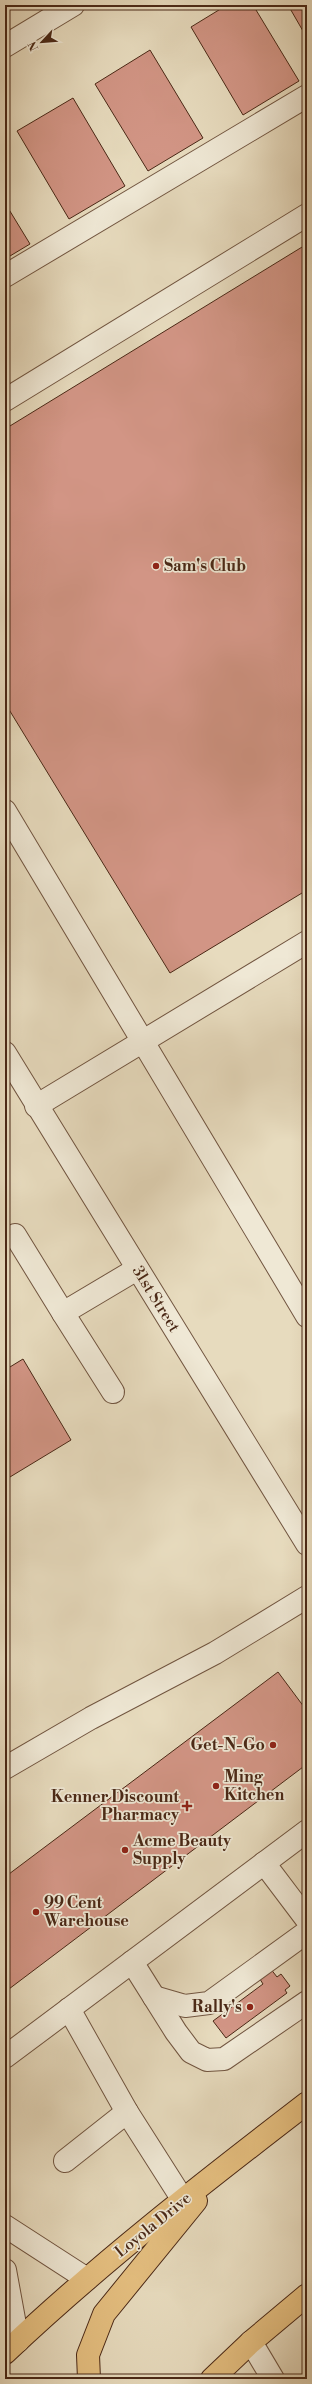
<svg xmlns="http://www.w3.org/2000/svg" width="312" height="2384" font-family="'Libre Bodoni',serif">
	<rect width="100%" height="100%" fill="#e7dbbe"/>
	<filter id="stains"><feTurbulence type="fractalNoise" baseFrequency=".005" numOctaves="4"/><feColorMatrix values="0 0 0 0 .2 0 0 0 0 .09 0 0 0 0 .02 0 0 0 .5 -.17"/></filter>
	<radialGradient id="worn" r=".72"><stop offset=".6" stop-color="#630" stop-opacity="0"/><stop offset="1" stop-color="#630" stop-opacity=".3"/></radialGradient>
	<!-- building -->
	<g fill="#d29585" stroke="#4a2816">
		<polygon points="227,5 253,5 299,81 243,115 191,27"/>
		<polygon points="288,5 307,5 307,38"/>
		<polygon points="150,50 203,138 148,171 95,84"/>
		<polygon points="73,98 125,186 69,219 17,131"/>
		<polygon points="5,203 30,244 5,259"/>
		<polygon points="307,244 307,890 170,973 5,703 5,429"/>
		<polygon points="23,1359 71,1440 5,1480 5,1370"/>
		<polygon points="278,1672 307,1711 307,1764 5,1992 5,1877"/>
		<polygon points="270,1968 277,1977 281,1974 290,1986 285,1990 287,1993 226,2038 213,2021 263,1984 258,1976"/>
	</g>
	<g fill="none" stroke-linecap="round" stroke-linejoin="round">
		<defs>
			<g id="minor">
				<polyline points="5,46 73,5"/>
				<polyline points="5,276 307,96"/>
				<polyline points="5,400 307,215"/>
				<polyline points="5,811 307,1316"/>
				<polyline points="5,1053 307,1544"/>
				<polyline points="36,1106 307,942"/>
				<polyline points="15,1235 63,1313 137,1269"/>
				<polyline points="63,1313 113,1392"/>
				<polyline points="5,1768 91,1718 215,1653 307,1597"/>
				<polyline points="264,1863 307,1920"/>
				<polyline points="132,1962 176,2032 191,2052 207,2060 224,2059 307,2002"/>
				<polyline points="154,1997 185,2006 209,2003 307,1932"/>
				<polyline points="69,2009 127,2112"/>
				<polyline points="5,2057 307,1831"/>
				<polyline points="65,2161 127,2112 183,2200"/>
				<polyline points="5,2226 87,2279"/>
				<polyline points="5,2270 18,2341"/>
				<polyline points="251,2342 273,2379"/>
			</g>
			<g id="major">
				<path d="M 5,2353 C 100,2263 203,2183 307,2103"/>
				<polyline points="89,2379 88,2355 104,2314 196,2201"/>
				<polyline points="212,2379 251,2342 307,2295"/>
			</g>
		</defs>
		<!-- minor casing -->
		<use href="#minor" stroke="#715540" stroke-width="24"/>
		<!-- major casing -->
		<use href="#major" stroke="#4a2816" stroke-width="24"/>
		<!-- minor -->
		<use href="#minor" stroke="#efe8d5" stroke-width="22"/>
		<!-- major -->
		<use href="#major" stroke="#e4be7f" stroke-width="22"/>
	</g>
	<!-- markers -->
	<g fill="#8f2418" stroke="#efe8d5" stroke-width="1.5">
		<circle cx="156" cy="566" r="4"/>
		<circle cx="273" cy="1745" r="4"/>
		<circle cx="216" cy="1786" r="4"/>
		<path d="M185 1800h4v4h4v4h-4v4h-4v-4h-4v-4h4z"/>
		<circle cx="125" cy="1850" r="4"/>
		<circle cx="36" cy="1912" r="4"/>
		<circle cx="250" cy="2007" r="4"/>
	</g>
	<g text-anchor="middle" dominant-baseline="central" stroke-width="3.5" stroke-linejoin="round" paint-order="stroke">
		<!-- poi labels -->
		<g font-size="16" font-weight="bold" fill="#4a2816" stroke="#efe8d5" text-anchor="start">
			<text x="164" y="566">Sam's Club</text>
			<text x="265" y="1745" text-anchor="end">Get-N-Go</text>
			<text x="224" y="1777">Ming<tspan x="224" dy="18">Kitchen</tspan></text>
			<text x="179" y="1797" text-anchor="end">Kenner Discount<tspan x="179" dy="18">Pharmacy</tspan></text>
			<text x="133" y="1841">Acme Beauty<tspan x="133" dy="18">Supply</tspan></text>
			<text x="44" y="1903">99 Cent<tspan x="44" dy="18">Warehouse</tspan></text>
			<text x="242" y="2007" text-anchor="end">Rally's</text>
		</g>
		<!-- street labels -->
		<g font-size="16" fill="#4a2816" stroke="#efe8d5">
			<text transform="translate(156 1299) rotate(58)">31st Street</text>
			<text transform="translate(153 2225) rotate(-39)">Loyola Drive</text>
		</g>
	</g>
	<!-- margin -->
	<rect width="312" height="2384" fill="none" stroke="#e7dbbe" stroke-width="20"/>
	<rect x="6" y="6" width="300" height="2372" fill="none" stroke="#4a2816" stroke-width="2"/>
	<rect x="10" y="10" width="292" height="2364" fill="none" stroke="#4a2816"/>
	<!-- north arrow -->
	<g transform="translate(42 42) rotate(244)" stroke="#efe8d5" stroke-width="3" paint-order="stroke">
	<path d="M0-3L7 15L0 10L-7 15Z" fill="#4a2816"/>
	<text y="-6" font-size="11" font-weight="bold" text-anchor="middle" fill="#4a2816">N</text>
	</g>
	<rect width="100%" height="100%" filter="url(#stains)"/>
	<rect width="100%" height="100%" fill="url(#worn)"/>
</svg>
